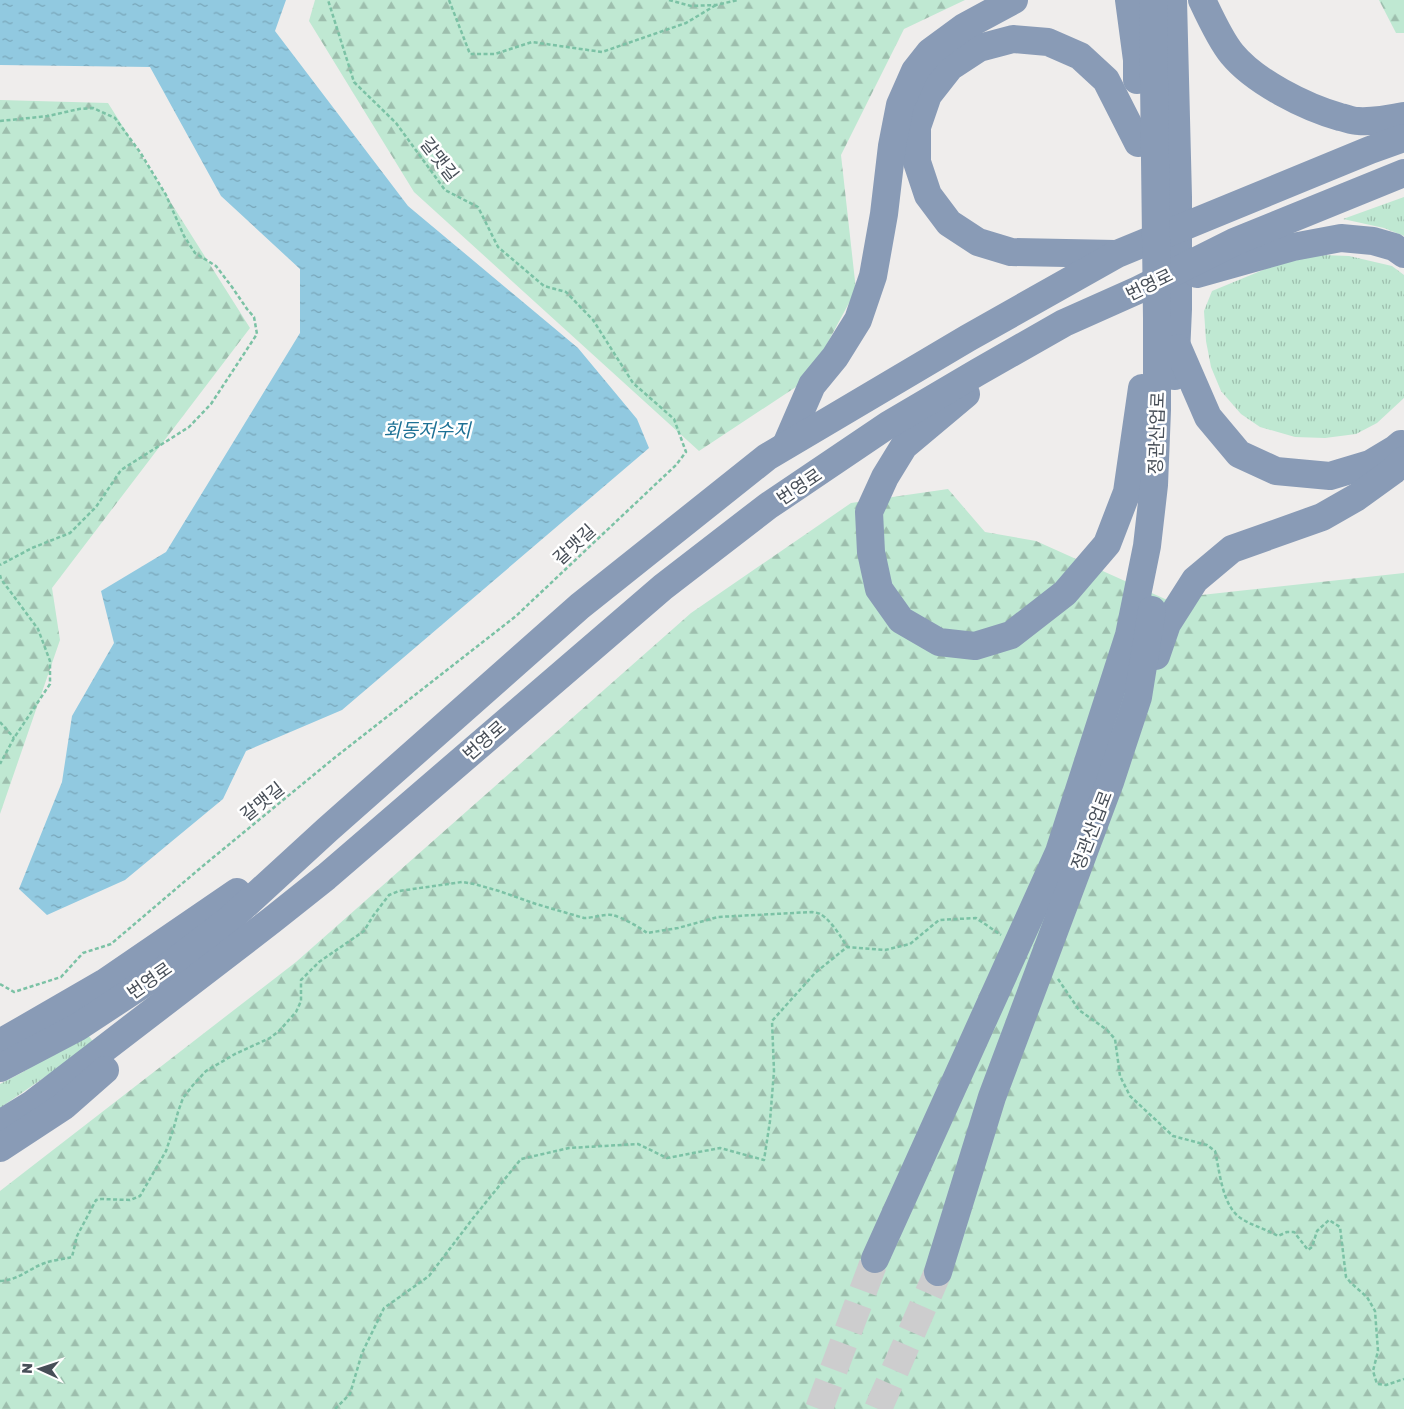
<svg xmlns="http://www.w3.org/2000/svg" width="1404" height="1409" font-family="'Golos Text','Noto Sans KR',sans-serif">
	<defs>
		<pattern id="grass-tufts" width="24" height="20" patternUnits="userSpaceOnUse" patternTransform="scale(1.25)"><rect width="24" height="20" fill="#bfe8d2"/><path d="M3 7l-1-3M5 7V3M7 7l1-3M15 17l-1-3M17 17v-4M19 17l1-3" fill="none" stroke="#9dbead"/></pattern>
		<pattern id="forest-firs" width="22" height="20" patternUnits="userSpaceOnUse" patternTransform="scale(1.25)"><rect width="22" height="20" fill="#bfe8d2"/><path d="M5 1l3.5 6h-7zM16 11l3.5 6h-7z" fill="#9dbead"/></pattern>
		<pattern id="water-ripples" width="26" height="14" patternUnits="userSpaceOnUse" patternTransform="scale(1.25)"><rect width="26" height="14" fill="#91c9e0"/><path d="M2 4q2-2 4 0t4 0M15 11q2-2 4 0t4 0" fill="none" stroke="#78a5b8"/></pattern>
	</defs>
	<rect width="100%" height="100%" fill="#efedec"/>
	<!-- grass -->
	<g fill="url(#grass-tufts)">
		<polygon points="1404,197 1404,236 1384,228 1343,219"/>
		<polygon points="1323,255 1349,256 1392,266 1404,275 1404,398 1377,423 1356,434 1325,438 1295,437 1260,427 1241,414 1221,391 1211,367 1206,341 1204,311 1212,291 1292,258"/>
		<polygon points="86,1032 94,1043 0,1108 0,1084 23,1072"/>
	</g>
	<!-- forest -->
	<g fill="url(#forest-firs)">
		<polygon points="315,0 965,0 904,29 841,155 856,290 808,379 699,451 414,192 309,21"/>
		<polygon points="1379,0 1404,0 1404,33 1396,33"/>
		<polygon points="0,100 108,103 250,328 52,588 60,640 0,814"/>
		<polygon points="948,489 985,532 1036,541 1165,599 1404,573 1404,1409 0,1409 0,1191 296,962 691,613 851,503"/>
	</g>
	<!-- water -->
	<polygon fill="url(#water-ripples)" points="0,0 286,0 275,31 408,206 578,348 637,419 649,448 342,710 246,751 223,799 125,880 47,915 19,889 62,782 72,716 114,643 101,591 166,552 300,333 300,269 221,196 150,67 0,65"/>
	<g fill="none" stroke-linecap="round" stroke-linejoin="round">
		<!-- highway-tunnel -->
		<g stroke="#cdcdce" stroke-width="28" stroke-dasharray="28 14" stroke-linecap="butt">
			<polyline points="819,1409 875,1259"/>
			<polyline points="878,1409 938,1272"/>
		</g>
		<!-- path -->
		<g stroke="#7bc2a5" stroke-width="2.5" stroke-dasharray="4 2.5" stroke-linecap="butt">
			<polyline points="449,0 470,54 495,54 532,42 602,52 686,23 716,5"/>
			<polyline points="669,0 691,6 716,5 738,0"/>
			<polyline points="0,121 48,116 79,109 93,108 115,118 140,152 166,195 184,236 195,253 216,266 232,287 247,309 254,317 257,334 211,404 189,427 121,470 96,507 70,533 32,548 0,565"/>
			<polyline points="0,575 1,579 38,629 50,661 50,684 14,738 0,764"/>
			<polyline points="0,722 14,738"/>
			<path d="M 1058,979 L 1079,1010 L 1107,1030 L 1115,1039 L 1120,1076 L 1130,1096 L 1173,1136 L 1207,1145 L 1215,1151 C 1220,1172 1222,1207 1242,1219 C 1253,1226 1266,1229 1278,1236 L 1287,1232 L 1294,1232 L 1308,1250 L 1312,1247 L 1317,1231 L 1329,1220 L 1340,1227 L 1346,1277 L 1351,1283 L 1367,1297 L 1375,1311 L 1378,1351 L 1373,1371 L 1377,1384 L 1386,1385 L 1404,1379"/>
			<polyline points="0,984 14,992 61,977 83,953 111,944 204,865 333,759 516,616 676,465 686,452 674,419 633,383 593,320 566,292 544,286 498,247 478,207 445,190 396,123 354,82 328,0"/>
			<path d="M 0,1281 C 19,1280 28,1269 45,1263 C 53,1260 64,1259 72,1257 L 77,1236 L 96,1200 L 101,1199 L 130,1200 L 140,1196 L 166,1151 L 174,1127 L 178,1112 L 183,1098 L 193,1085 L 206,1071 L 235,1054 L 270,1038 L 279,1031 L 296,1012 L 301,1001 L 301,980 L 319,962 L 364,931 L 373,916 L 389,895 L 399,891 L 462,882 L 474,884 L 499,891 L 536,904 L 584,918 C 593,918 604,914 612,915 C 622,917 639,927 647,933 L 678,928 L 718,917 L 812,912 C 813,912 819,913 820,914 C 830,919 842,938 847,947"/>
			<polyline points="335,1409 350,1394 362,1353 384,1308 429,1276 474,1217 521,1159 569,1148 638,1144 667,1158 720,1148 764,1160 770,1121 774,1071 772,1021 815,973 847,947 885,950 910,944 939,920 976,918 1001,935"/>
		</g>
		<!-- highway -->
		<g stroke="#899bb6" stroke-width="28">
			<polyline points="1129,0 1137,60 1137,80"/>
			<polyline points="1173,0 1178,197 1178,309 1175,376"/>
			<path d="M 1202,0 C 1209,15 1221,41 1232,54 C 1255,82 1305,107 1340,117 C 1346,118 1352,121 1358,121 C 1374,122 1389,119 1404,116"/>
			<polyline points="1116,254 1011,252 978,242 949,223 928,195 917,162 917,127 928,95 950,67 979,48 1013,39 1048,42 1080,56 1106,80 1138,143"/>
			<polyline points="1197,274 1293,247 1341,238 1373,241 1394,247 1404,254"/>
			<polyline points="1178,348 1208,417 1239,454 1276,471 1330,476 1370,464 1395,449 1401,444"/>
			<polyline points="966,394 904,446 885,477 869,512 871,552 879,589 901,620 939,642 975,646 1011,635 1065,593 1107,544 1127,492 1142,388"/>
			<polyline points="786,445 812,385 835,357 858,320 873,276 884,214 892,146 900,105 915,71 930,52 964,27 1014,0"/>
			<polyline points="1156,656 1167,624 1195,580 1232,549 1322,517 1357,497 1393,471 1404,460"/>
			<polyline points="0,1043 104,983 237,892"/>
			<polyline points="0,1068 78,1027 157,975 231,918 327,830 580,606 767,457 968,338 1117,254 1370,150 1404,138"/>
			<polyline points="0,1124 31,1105 272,920 326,877 663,587 768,506 888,425 978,372 1064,323 1138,290 1234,242 1404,173"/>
			<polyline points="0,1148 64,1106 105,1070"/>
			<polyline points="875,1259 1059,852 1129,635 1147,546 1154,485 1157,410 1157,318 1153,0"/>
			<polyline points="938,1272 992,1097 1110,782 1138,697 1152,610"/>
		</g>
	</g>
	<g text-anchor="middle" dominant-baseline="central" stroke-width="5" stroke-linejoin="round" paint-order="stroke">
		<!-- street labels -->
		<g font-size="18" fill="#474e57" stroke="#fff">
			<text transform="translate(440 159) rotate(52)">갈맷길</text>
			<text transform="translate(1149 284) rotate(-26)">번영로</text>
			<text transform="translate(1156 433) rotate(-88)">정관산업로</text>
			<text transform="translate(799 486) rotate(-34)">번영로</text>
			<text transform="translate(574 544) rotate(-43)">갈맷길</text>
			<text transform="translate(484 740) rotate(-41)">번영로</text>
			<text transform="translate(262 801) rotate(-39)">갈맷길</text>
			<text transform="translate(1091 830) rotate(-69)">정관산업로</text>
			<text transform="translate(149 980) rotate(-35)">번영로</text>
		</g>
		<!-- water labels -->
		<g font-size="19" font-style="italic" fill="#1d7195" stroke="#fff">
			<text x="427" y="429">회동저수지</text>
		</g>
	</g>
	<!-- north arrow -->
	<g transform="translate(40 1369) rotate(273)" stroke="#ffffff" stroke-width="4" paint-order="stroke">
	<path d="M0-4L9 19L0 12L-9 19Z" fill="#474e57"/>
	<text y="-8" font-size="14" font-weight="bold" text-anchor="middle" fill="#474e57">N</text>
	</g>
</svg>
